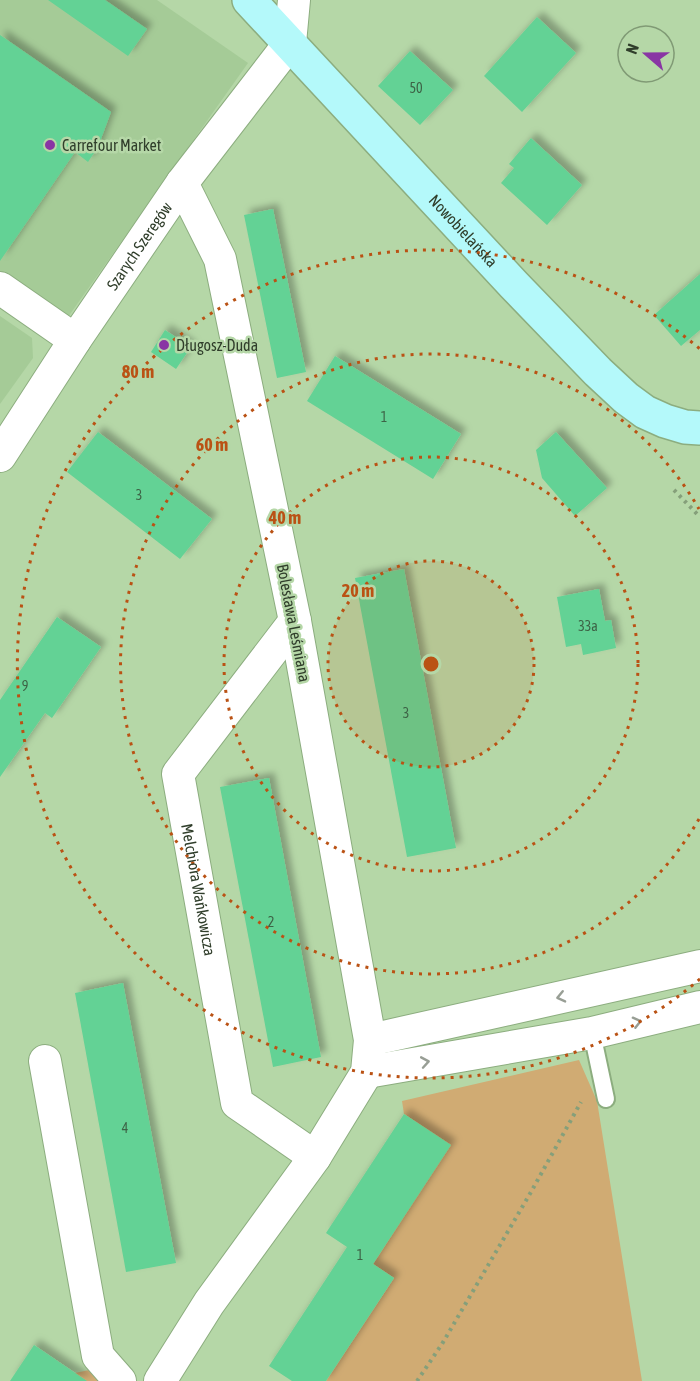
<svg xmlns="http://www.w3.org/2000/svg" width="700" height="1381" font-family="'Asap Condensed',sans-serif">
	<defs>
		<filter id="shadow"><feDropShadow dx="5.5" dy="-5.5" stdDeviation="3" flood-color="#0004"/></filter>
	</defs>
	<rect width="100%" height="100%" fill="#b5d7a7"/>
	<!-- built -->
	<g fill="#a5cb97">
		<polygon points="0,0 157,0 248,63 68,317 0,271"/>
		<polygon points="0,316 32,338 33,358 0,404"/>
	</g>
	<!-- green -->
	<g fill="#d0ab73">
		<polygon points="579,1060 597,1101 642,1381 326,1381 394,1278 373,1264 450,1145 404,1114 402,1101"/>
		<polygon points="94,1369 102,1381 69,1381 75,1373"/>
	</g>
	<!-- building -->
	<g fill="#63d295" filter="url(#shadow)">
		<polygon points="48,0 105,0 147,29 128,56"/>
		<polygon points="537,17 576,53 522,112 484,76"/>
		<polygon points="0,35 111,112 98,147 88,162 75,152 0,261"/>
		<polygon points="410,51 453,90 420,125 378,86"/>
		<polygon points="531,138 582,185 547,225 501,183 514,168 509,164"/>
		<polygon points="273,209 306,372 277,378 244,215"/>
		<polygon points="700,274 700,330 681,346 654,315"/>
		<polygon points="165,330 191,347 176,369 151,352"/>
		<polygon points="335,356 461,434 433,479 307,401"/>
		<polygon points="98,432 212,519 180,559 67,472"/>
		<polygon points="556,432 607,488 575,516 542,478 536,450"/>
		<polygon points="404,569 456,848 407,857 355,578"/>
		<polygon points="599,589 605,621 611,620 616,648 583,655 581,644 566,647 557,597"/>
		<polygon points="57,617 101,647 52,718 45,713 0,777 0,700"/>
		<polygon points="269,778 321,1057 273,1067 220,787"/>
		<polygon points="123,983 176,1263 126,1272 75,993"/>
		<polygon points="404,1114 451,1145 373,1264 394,1278 326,1381 292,1381 269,1366 347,1247 326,1233"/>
		<polygon points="34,1345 87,1381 10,1381"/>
	</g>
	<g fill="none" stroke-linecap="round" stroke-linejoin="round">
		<defs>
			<polyline id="lane" points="592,1033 606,1099"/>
			<g id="street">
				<polyline points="0,288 75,340"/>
				<path id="s1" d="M 0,456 L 75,340 L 182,183 L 290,43 L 294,0"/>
				<path id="s2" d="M 295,621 L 178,774 L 237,1103 L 315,1157"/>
				<polyline points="370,1040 700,966"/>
				<polyline points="45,1061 98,1356 120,1381"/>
				<polyline points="367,1072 592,1033 700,1007"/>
				<polyline points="160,1381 209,1303 315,1157 367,1072 370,1040 295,621 220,259 182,183"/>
			</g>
			<g id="secondary">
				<path id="s3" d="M 249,0 L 514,285 L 598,372 L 626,398 L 645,412 L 665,421 L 685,427 L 700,428"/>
			</g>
		</defs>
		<!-- lane casing -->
		<use href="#lane" stroke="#8cad7f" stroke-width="20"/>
		<!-- street casing -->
		<use href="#street" stroke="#8cad7f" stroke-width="34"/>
		<!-- secondary casing -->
		<use href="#secondary" stroke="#8cad7f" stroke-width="36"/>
		<!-- path -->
		<g stroke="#859f7a" stroke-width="4" stroke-dasharray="3 4.5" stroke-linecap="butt">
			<polyline points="674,490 700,517"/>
			<polyline points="417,1381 442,1344 531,1192 581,1102"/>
		</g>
		<!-- lane -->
		<use href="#lane" stroke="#fff" stroke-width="16"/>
		<!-- street -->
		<use href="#street" stroke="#fff" stroke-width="32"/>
		<!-- secondary -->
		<use href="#secondary" stroke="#b4f9fa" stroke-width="33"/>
	</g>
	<!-- one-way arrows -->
	<defs><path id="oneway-chevron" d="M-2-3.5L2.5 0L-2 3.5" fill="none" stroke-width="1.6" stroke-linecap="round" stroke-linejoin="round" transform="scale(1.5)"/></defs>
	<g stroke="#989e95">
		<use href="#oneway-chevron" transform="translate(561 997) rotate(167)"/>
		<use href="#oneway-chevron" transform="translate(637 1022) rotate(-14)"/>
		<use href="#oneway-chevron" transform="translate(425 1062) rotate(-10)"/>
	</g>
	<!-- distance rings -->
	<circle cx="431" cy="664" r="103" fill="#ba5214" fill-opacity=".12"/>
	<g fill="none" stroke="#ba5214" stroke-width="3" stroke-dasharray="3 6">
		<circle cx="431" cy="664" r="103"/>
		<circle cx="431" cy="664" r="207"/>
		<path d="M699 819A310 310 0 1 1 699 509"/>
		<path d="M700 979A414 414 0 1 1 700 349"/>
	</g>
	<!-- markers -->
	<g fill="#8935a4" stroke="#b5d7a7" stroke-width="2">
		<circle cx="50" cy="145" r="6"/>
		<circle cx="164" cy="345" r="6"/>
	</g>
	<g text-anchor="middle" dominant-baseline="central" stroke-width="5" stroke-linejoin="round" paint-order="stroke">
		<!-- number labels -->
		<g font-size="14" fill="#3d6346">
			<text x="416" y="88">50</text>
			<text x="384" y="417">1</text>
			<text x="139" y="495">3</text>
			<text x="588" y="626">33a</text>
			<text x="25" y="686">9</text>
			<text x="406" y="713">3</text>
			<text x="271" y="922">2</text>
			<text x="125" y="1128">4</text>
			<text x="360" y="1255">1</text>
		</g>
		<!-- poi labels -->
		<g font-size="16" fill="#303e2b" stroke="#b5d7a7" text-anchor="start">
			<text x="62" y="145">Carrefour Market</text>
			<text x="176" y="345">Długosz-Duda</text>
		</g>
		<!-- street labels -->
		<g font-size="16" fill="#303e2b" stroke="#b5d7a7">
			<text stroke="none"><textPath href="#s3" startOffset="315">Nowobielańska</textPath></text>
			<text stroke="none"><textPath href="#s1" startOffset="252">Szarych Szeregów</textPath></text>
			<text transform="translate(294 623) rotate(79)">Bolesława Leśmiana</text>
			<text stroke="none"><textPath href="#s2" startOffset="310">Melchiora Wańkowicza</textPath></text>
		</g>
	</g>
	<circle cx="431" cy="664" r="9" fill="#ba5214" stroke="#b5d7a7" stroke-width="3"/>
	<g font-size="18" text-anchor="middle" font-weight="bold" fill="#ba5214" stroke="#b5d7a7" stroke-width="5" stroke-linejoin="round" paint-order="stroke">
		<text x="138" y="378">80 m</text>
		<text x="212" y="451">60 m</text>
		<text x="285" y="524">40 m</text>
		<text x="358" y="597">20 m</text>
	</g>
	<!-- north arrow -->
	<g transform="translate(646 54) rotate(290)"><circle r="28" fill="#b5d7a7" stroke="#809a75" stroke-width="1.5"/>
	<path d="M0-4.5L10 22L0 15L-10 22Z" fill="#8935a4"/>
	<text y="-9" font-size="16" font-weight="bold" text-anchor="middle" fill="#303e2b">N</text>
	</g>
</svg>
